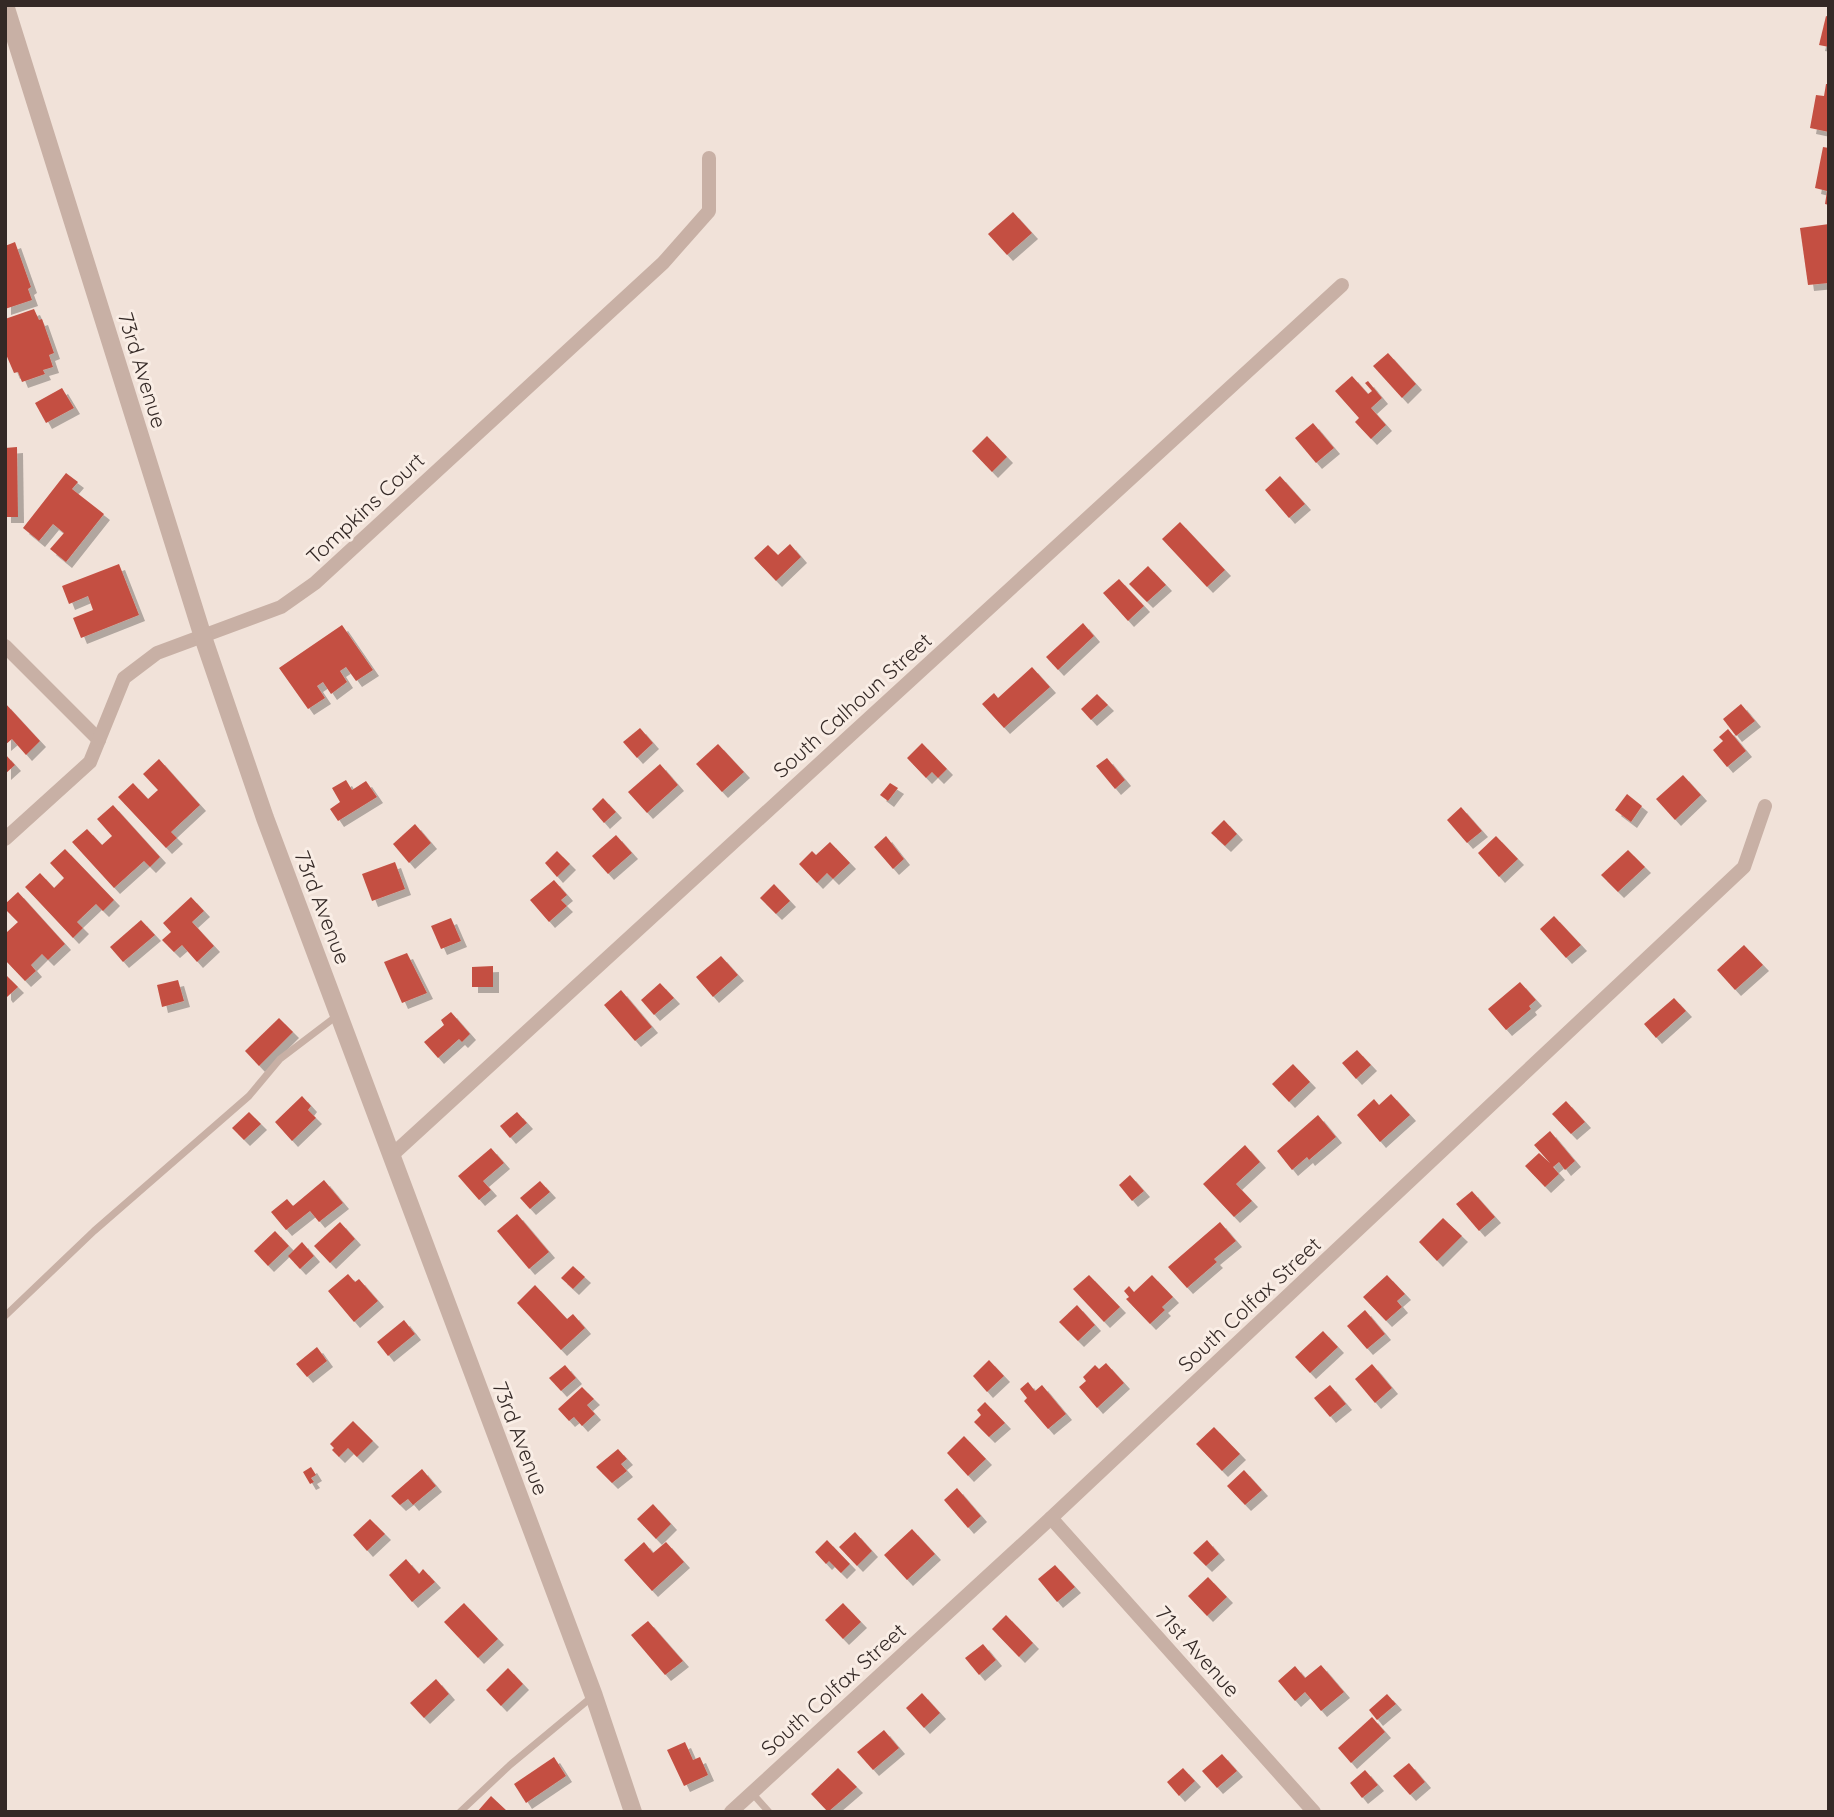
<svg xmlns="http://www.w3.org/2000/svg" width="1834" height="1817" font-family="Quicksand,sans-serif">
	<defs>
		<filter id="shadow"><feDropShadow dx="6" dy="6" stdDeviation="0" flood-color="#0004"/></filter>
	</defs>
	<rect width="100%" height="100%" fill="#f1e2d9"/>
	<!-- building -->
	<g fill="#c45043" filter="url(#shadow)">
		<polygon points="1826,16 1829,17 1829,47 1819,45"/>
		<polygon points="1826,84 1829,84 1829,132 1810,128 1816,95 1824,96"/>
		<polygon points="1823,147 1829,148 1829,205 1825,204 1827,191 1815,188"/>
		<polygon points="1013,212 1032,233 1007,255 988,234"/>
		<polygon points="1829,224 1829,283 1808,285 1800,228"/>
		<polygon points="15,242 31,287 28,289 32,300 5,309 5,246"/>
		<polygon points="34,309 39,320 42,319 54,353 49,355 53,367 43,370 45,374 22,382 18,372 14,373 5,352 5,319"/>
		<polygon points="1388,353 1416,384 1402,398 1373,366"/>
		<polygon points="1352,376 1368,394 1372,391 1365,383 1368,381 1382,398 1371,408 1386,425 1371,439 1355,422 1359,418 1335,391"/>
		<polygon points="62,388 74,408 46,423 35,403"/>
		<polygon points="1313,423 1334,448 1316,463 1295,438"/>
		<polygon points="987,436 1007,457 992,472 972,451"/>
		<polygon points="17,447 18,517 5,517 5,448"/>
		<polygon points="66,473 78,482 72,489 104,514 66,562 50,549 64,533 53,524 39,541 23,528"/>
		<polygon points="1280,476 1305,504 1289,518 1265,490"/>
		<polygon points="1180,522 1225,570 1207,587 1162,539"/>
		<polygon points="790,544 801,557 776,581 754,558 768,545 778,555"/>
		<polygon points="119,564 139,615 81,638 73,618 93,610 88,596 69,604 62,586"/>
		<polygon points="1148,566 1166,585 1147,602 1129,584"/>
		<polygon points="1119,579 1144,606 1128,621 1103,593"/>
		<polygon points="1083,623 1094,636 1058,670 1046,657"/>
		<polygon points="342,625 373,670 356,681 346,667 340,671 347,682 331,694 323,682 317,686 325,698 308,709 279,668"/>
		<polygon points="1032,667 1050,687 1004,728 982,704 994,693 998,698"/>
		<polygon points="1097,694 1108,705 1091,720 1081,709"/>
		<polygon points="5,703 40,741 26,755 12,739 5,745"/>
		<polygon points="1741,704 1755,721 1736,736 1723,719"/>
		<polygon points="640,728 653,743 637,758 623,742"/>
		<polygon points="1728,729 1746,751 1727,767 1713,750 1723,741 1719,737"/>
		<polygon points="922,743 947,769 938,778 932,772 926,778 907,758"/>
		<polygon points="718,744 744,772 722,792 696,764"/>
		<polygon points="5,754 15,765 5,774"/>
		<polygon points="1107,758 1125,780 1115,789 1096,766"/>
		<polygon points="159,759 200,805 171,832 177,838 166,848 118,797 133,783 148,799 158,790 143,774"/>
		<polygon points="660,764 678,785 647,813 628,792"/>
		<polygon points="1683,775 1701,795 1675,820 1656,799"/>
		<polygon points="346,780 352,790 366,781 377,797 338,821 330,809 340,802 332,788"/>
		<polygon points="890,783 898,788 888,801 880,795"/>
		<polygon points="1627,794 1642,806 1631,822 1615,810"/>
		<polygon points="603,798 616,812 604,823 592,809"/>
		<polygon points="113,805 160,857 150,867 144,861 114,888 72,842 87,829 102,845 112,836 97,819"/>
		<polygon points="1461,807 1482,831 1467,843 1447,820"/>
		<polygon points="1224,820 1237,834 1225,846 1211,833"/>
		<polygon points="415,824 431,843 409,863 393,844"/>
		<polygon points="616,835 632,853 608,874 592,856"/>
		<polygon points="886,836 904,859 893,869 874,847"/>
		<polygon points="1496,836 1518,859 1499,877 1478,853"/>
		<polygon points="830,842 850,863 833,879 827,873 817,883 799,864 812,851 816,855"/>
		<polygon points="65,849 114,900 103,911 96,904 77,922 83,928 73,938 25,887 40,873 54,888 64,878 50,863"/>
		<polygon points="1628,850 1645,867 1618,892 1601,875"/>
		<polygon points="557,851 570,864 557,877 545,863"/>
		<polygon points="395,862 405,889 372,901 362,874"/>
		<polygon points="554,880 567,895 561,900 567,906 549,922 530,900"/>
		<polygon points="774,884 790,901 776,914 760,898"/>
		<polygon points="18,892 65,944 48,960 42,954 31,965 36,971 25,981 5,960 5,930 7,932 18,922 5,909 5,904"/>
		<polygon points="191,897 204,911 192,922 214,946 197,962 182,945 174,952 162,940 171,932 163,923"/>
		<polygon points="1554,916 1581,945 1566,958 1540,929"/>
		<polygon points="451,918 461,941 441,949 431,926"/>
		<polygon points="141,920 155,935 123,962 110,947"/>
		<polygon points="1744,945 1763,965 1735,990 1717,970"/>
		<polygon points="407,953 427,993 402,1003 384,962"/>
		<polygon points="721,956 738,975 713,997 696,977"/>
		<polygon points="493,966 493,987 472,987 472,967"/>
		<polygon points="5,974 18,987 7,997 5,994"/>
		<polygon points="178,980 184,1001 162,1007 157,985"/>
		<polygon points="1520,982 1536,1000 1529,1006 1531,1009 1506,1030 1488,1009"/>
		<polygon points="660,983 674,998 654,1015 641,1000"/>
		<polygon points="621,990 652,1027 635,1041 604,1005"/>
		<polygon points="1674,998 1686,1011 1656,1038 1644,1024"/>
		<polygon points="451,1012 470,1034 462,1042 459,1039 438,1058 424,1042 444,1025 441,1020"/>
		<polygon points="279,1018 293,1032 259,1066 245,1051"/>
		<polygon points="1357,1050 1371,1065 1356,1079 1342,1063"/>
		<polygon points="1293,1064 1310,1082 1289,1102 1272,1084"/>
		<polygon points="1391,1094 1410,1115 1380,1142 1357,1115 1374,1099 1379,1105"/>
		<polygon points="302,1096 311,1106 308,1110 316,1118 292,1141 275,1122"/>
		<polygon points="1566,1101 1585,1122 1571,1134 1552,1114"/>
		<polygon points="249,1112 261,1124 244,1140 232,1128"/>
		<polygon points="517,1112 527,1123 510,1138 500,1126"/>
		<polygon points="1318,1115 1336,1137 1309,1160 1307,1157 1292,1170 1277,1151"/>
		<polygon points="1550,1131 1575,1161 1565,1170 1559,1162 1553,1167 1559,1174 1545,1187 1525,1166 1539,1153 1550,1163 1534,1145"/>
		<polygon points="1245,1145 1260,1162 1236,1184 1252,1201 1234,1217 1203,1184"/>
		<polygon points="491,1148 504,1163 483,1181 491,1190 479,1200 458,1176"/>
		<polygon points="1130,1175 1144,1191 1132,1201 1119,1185"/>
		<polygon points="324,1180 343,1203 319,1222 310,1211 286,1230 271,1212 287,1199 293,1206"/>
		<polygon points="540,1181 550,1192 530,1209 520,1198"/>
		<polygon points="1472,1191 1495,1217 1479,1231 1456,1204"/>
		<polygon points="517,1214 549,1252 529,1269 497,1231"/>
		<polygon points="1443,1218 1462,1236 1437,1261 1419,1242"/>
		<polygon points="340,1222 355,1239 330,1263 314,1246"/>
		<polygon points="1220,1222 1236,1241 1214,1259 1217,1262 1187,1288 1168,1267"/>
		<polygon points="275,1231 289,1246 268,1266 254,1251"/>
		<polygon points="302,1242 314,1256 300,1269 288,1256"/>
		<polygon points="573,1266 585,1277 573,1289 561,1278"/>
		<polygon points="348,1274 355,1282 359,1279 378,1301 354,1322 328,1291"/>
		<polygon points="1089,1275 1120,1307 1104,1322 1073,1289"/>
		<polygon points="1152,1275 1173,1297 1162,1307 1165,1310 1150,1324 1126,1299 1129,1297 1124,1291 1129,1286 1134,1292"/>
		<polygon points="1387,1275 1405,1294 1397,1301 1402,1307 1386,1321 1363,1297"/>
		<polygon points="535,1285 567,1319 573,1314 585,1328 561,1350 517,1303"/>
		<polygon points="1077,1305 1095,1325 1078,1341 1059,1322"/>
		<polygon points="1365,1310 1385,1334 1367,1349 1347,1326"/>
		<polygon points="404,1320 415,1334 388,1356 377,1342"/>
		<polygon points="1323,1331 1338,1347 1310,1373 1295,1357"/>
		<polygon points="317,1347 327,1361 307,1377 296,1364"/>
		<polygon points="989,1360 1004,1376 987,1392 973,1376"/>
		<polygon points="1106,1363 1124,1383 1097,1408 1079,1387 1086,1381 1083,1377 1095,1365 1099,1369"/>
		<polygon points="1372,1364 1392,1388 1375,1403 1355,1379"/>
		<polygon points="565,1365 576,1378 561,1391 549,1378"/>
		<polygon points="1028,1382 1035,1391 1042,1385 1066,1414 1048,1429 1024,1401 1027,1398 1020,1389"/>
		<polygon points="1330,1385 1346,1404 1330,1417 1314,1398"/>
		<polygon points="582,1387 594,1399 587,1405 595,1414 582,1426 574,1417 569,1421 558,1409"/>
		<polygon points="985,1402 1005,1423 989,1437 974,1422 981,1415 977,1410"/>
		<polygon points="353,1421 373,1441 357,1457 348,1448 339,1457 332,1450 334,1448 330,1444"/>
		<polygon points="1214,1427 1240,1454 1222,1471 1196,1444"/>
		<polygon points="964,1436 986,1459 968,1476 947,1453"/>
		<polygon points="618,1449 627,1459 621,1464 627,1471 612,1483 596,1467"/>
		<polygon points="311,1467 316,1475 311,1478 314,1482 310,1484 303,1472"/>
		<polygon points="422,1469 436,1486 413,1505 408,1499 400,1505 391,1496"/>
		<polygon points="1244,1470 1262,1490 1245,1505 1227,1486"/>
		<polygon points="957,1488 981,1516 968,1528 944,1500"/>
		<polygon points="653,1504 671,1524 656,1539 637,1519"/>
		<polygon points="370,1519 385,1534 367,1551 353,1535"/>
		<polygon points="912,1529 935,1554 907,1580 884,1555"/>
		<polygon points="855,1532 872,1551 857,1566 839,1547"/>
		<polygon points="827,1540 850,1564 841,1573 829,1561 826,1564 815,1552"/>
		<polygon points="1207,1540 1219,1554 1206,1566 1193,1553"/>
		<polygon points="644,1542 653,1553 666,1542 684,1562 652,1591 624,1560"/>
		<polygon points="406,1559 419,1574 423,1569 435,1582 412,1602 389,1575"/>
		<polygon points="1055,1565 1075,1587 1057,1602 1038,1579"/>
		<polygon points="1208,1577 1227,1597 1207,1616 1188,1596"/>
		<polygon points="464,1603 498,1639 478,1658 444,1622"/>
		<polygon points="843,1603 861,1622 843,1639 825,1620"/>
		<polygon points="1006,1615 1033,1643 1019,1657 992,1629"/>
		<polygon points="648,1621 683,1661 665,1675 631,1635"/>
		<polygon points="983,1644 996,1660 979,1675 965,1658"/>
		<polygon points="1321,1665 1344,1692 1321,1711 1305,1692 1295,1701 1278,1681 1295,1666 1305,1678"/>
		<polygon points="508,1668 523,1684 501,1706 486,1690"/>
		<polygon points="436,1679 449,1694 424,1718 410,1703"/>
		<polygon points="922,1693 940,1713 924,1728 906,1708"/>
		<polygon points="1387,1694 1396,1704 1377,1720 1369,1710"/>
		<polygon points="1372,1717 1385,1732 1351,1763 1338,1748"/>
		<polygon points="884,1730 899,1748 873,1770 857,1752"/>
		<polygon points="685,1742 693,1760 700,1757 708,1775 684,1786 667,1750"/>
		<polygon points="1222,1754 1237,1771 1217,1788 1202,1771"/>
		<polygon points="554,1757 566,1776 526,1803 514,1784"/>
		<polygon points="1409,1763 1425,1782 1410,1795 1393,1776"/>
		<polygon points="838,1768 857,1787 828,1812 811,1794"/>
		<polygon points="1183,1768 1195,1781 1179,1796 1167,1782"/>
		<polygon points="1365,1770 1378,1785 1362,1798 1350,1783"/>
		<polygon points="491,1796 508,1812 477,1812"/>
	</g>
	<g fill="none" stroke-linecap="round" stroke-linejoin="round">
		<!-- service -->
		<g stroke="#c8b0a5" stroke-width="7">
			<polyline points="5,1316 94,1231 249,1096 280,1059 338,1015"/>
			<polyline points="752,1793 769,1812"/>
			<polyline points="460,1812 510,1765 593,1696"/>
		</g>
		<!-- minor -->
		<g stroke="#c8b0a5" stroke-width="14">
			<polyline points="5,646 99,740"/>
			<polyline points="5,839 90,762 124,678 157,653 281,607 315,583 663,263 709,211 709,158"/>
			<polyline points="392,1155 1342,285"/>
			<polyline points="1051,1518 1314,1812"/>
			<polyline points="731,1812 1051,1518 1744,867 1765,806"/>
		</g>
		<!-- tertiary -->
		<polyline stroke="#c8b0a5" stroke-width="18" points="5,5 203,637 265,818 594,1696 633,1812"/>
	</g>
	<g text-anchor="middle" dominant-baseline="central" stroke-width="6" stroke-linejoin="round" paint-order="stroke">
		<!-- street labels -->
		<g font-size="21" fill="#342926" stroke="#f9ede5">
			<text transform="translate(143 370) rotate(73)">73rd Avenue</text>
			<text transform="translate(365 508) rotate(-43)">Tompkins Court</text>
			<text transform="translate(852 705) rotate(-42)">South Calhoun Street</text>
			<text transform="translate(323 907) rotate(69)">73rd Avenue</text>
			<text transform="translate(1249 1304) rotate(-43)">South Colfax Street</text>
			<text transform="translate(521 1438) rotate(69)">73rd Avenue</text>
			<text transform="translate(1198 1651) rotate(48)">71st Avenue</text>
			<text transform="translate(833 1689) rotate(-42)">South Colfax Street</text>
		</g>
	</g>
	<!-- border -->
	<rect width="1834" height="1817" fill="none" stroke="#342926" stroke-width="14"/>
</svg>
